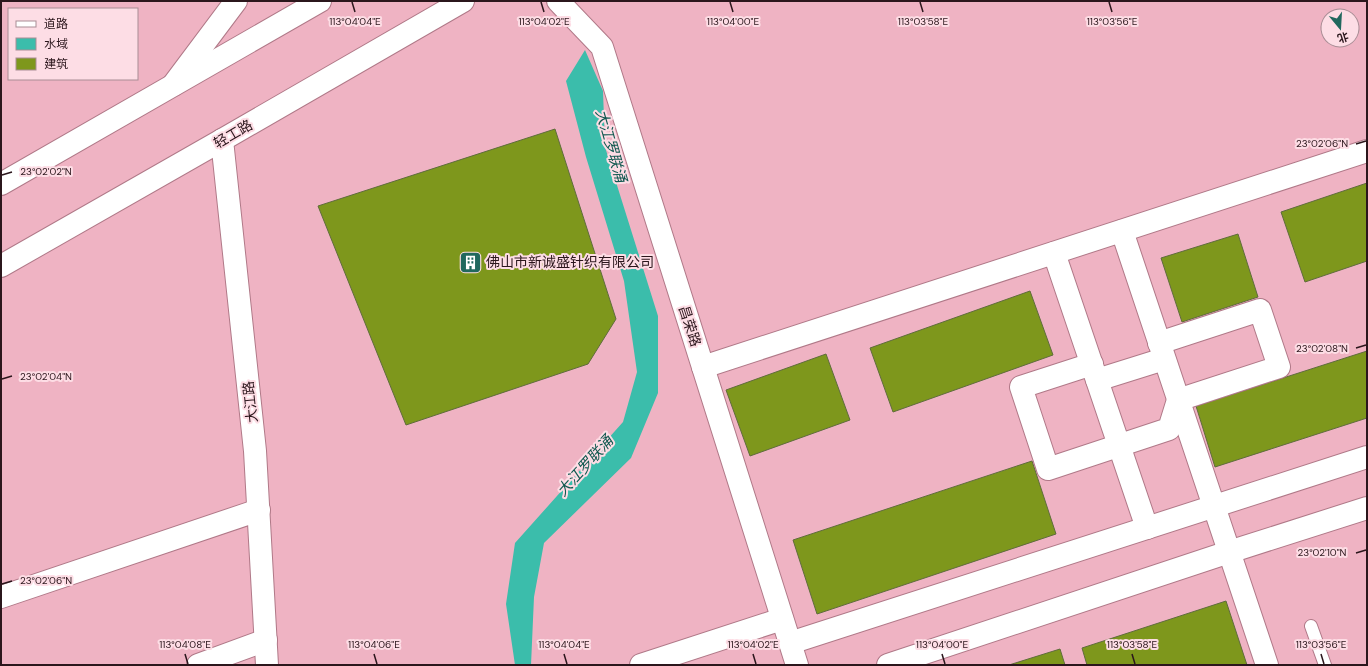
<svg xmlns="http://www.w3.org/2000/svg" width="1368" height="666" font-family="'DM Sans','Noto Sans SC',sans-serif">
	<rect width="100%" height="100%" fill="#efb3c3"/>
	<!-- water -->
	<polygon fill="#3bbdab" points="585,50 603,91 605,147 658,316 658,393 631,458 544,543 534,597 531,665 515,665 506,604 515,543 623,422 637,372 624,281 586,157 566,81"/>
	<!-- building -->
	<g fill="#7e971c" stroke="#5f6c3c">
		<polygon points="555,129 616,319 588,364 406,425 318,206"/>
		<polygon points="1367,183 1367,261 1305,282 1281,212"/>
		<polygon points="1238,234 1258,297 1182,322 1161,258"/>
		<polygon points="1030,291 1053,355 893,412 870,348"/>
		<polygon points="1367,351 1367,418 1215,467 1196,406"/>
		<polygon points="826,354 850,420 750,456 726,390"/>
		<polygon points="1032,461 1056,534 817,614 793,540"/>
		<polygon points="1226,601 1247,665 1087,665 1082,648"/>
		<polygon points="1060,649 1065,665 1009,665"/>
	</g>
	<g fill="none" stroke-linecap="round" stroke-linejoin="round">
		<defs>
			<polyline id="service" points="1311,626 1325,665"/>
			<g id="minor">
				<polyline points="173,85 236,1"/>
				<polyline points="1122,231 1267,665"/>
				<polyline points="1054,253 1147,528"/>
				<polyline points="1092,364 1021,387 1048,469 1169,429 1178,400 1279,367 1260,310 1159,343"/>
				<polyline points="703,367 1367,151"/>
				<polyline points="1097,380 1164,359"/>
				<polyline points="1,597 259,510"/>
				<polyline points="790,643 1367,457"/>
				<polyline points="198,665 266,640"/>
				<polyline points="641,665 782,619"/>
				<polyline points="888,665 1229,552 1367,508"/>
			</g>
			<g id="tertiary">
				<polyline points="558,1 602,47 797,665"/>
				<polyline points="222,140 255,451 267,665"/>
			</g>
			<g id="secondary">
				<polyline points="1,184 320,1"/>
				<polyline points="1,266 222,140 463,1"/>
			</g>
		</defs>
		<!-- service casing -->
		<use href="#service" stroke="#b07988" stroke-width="14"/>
		<!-- minor casing -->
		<use href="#minor" stroke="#b07988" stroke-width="24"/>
		<!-- tertiary casing -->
		<use href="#tertiary" stroke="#b07988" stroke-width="24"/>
		<!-- secondary casing -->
		<use href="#secondary" stroke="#b07988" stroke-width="24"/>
		<!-- service -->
		<use href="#service" stroke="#fff" stroke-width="12"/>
		<!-- minor -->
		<use href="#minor" stroke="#fff" stroke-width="22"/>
		<!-- tertiary -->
		<use href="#tertiary" stroke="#fff" stroke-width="22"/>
		<!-- secondary -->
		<use href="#secondary" stroke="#fff" stroke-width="22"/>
	</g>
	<!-- ticks -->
	<path fill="none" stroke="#2b161c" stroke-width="1.5" d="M 352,2 L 355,12M 541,2 L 544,12M 730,2 L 733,12M 920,2 L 923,12M 1109,2 L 1112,12M 1356,144 L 1366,141M 2,175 L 12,172M 1356,348 L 1366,345M 2,379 L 12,376M 1356,553 L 1366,550M 2,584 L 12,581M 185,654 L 188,664M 374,654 L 377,664M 564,654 L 567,664M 753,654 L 756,664M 942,654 L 945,664M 1132,654 L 1135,664M 1321,654 L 1324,664"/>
	<!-- icons -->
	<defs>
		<symbol id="building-square" viewBox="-11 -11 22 22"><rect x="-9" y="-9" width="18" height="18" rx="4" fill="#21685e" stroke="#fddde5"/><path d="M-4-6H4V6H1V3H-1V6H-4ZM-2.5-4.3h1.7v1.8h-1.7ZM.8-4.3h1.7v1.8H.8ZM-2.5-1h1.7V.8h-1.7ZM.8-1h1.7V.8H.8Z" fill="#fff"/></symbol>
	</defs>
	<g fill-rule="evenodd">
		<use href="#building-square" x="458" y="250" width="25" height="25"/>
	</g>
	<g text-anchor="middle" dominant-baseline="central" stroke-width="4" stroke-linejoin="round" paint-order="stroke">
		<!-- street labels -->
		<g font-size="14" fill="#2b161c" stroke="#fddde5">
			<text transform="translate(233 134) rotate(-30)">轻工路</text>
			<text transform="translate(690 326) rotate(72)">昌荣路</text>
			<text transform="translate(250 402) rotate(-96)">大江路</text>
		</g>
		<!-- poi labels -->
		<g font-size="14" fill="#2b161c" stroke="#fddde5" text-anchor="start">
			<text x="486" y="262">佛山市新诚盛针织有限公司</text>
		</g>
		<!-- water labels -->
		<g font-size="15" font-style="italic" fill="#10584f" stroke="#fddde5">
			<text transform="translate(611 146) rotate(74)">大江罗联涌</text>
			<text transform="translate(585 466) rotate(-48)">大江罗联涌</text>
		</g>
	</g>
	<g font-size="10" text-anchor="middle" fill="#2b161c" stroke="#fddde5" stroke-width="4" stroke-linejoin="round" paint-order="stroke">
		<text x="355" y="25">113°04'04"E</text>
		<text x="544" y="25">113°04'02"E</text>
		<text x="733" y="25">113°04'00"E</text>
		<text x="923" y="25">113°03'58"E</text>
		<text x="1112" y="25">113°03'56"E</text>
		<text x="1322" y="147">23°02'06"N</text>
		<text x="46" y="175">23°02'02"N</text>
		<text x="1322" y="352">23°02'08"N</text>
		<text x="46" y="380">23°02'04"N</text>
		<text x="1322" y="556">23°02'10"N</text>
		<text x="46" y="584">23°02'06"N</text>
		<text x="185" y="648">113°04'08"E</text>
		<text x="374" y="648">113°04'06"E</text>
		<text x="564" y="648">113°04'04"E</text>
		<text x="753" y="648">113°04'02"E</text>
		<text x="942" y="648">113°04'00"E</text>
		<text x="1132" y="648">113°03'58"E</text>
		<text x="1321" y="648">113°03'56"E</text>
	</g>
	<!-- border -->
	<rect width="1368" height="666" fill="none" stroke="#2b161c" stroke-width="4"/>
	<!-- legend -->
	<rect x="8" y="8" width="130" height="72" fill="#fddde5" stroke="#a98d95"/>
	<rect x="16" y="21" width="20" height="6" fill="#ffffff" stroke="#a98d95"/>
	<text x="44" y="28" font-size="12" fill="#2b161c">道路</text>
	<rect x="16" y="38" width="20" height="12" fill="#3bbdab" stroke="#a98d95"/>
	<text x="44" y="48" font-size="12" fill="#2b161c">水域</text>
	<rect x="16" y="58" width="20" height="12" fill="#7e971c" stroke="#a98d95"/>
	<text x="44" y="68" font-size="12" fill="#2b161c">建筑</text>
	<!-- north arrow -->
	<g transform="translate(1340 28) rotate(162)"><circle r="19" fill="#fddde5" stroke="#a98d95"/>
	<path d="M0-3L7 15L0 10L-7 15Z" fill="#21685e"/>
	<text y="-6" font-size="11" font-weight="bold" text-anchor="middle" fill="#2b161c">北</text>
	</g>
</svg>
